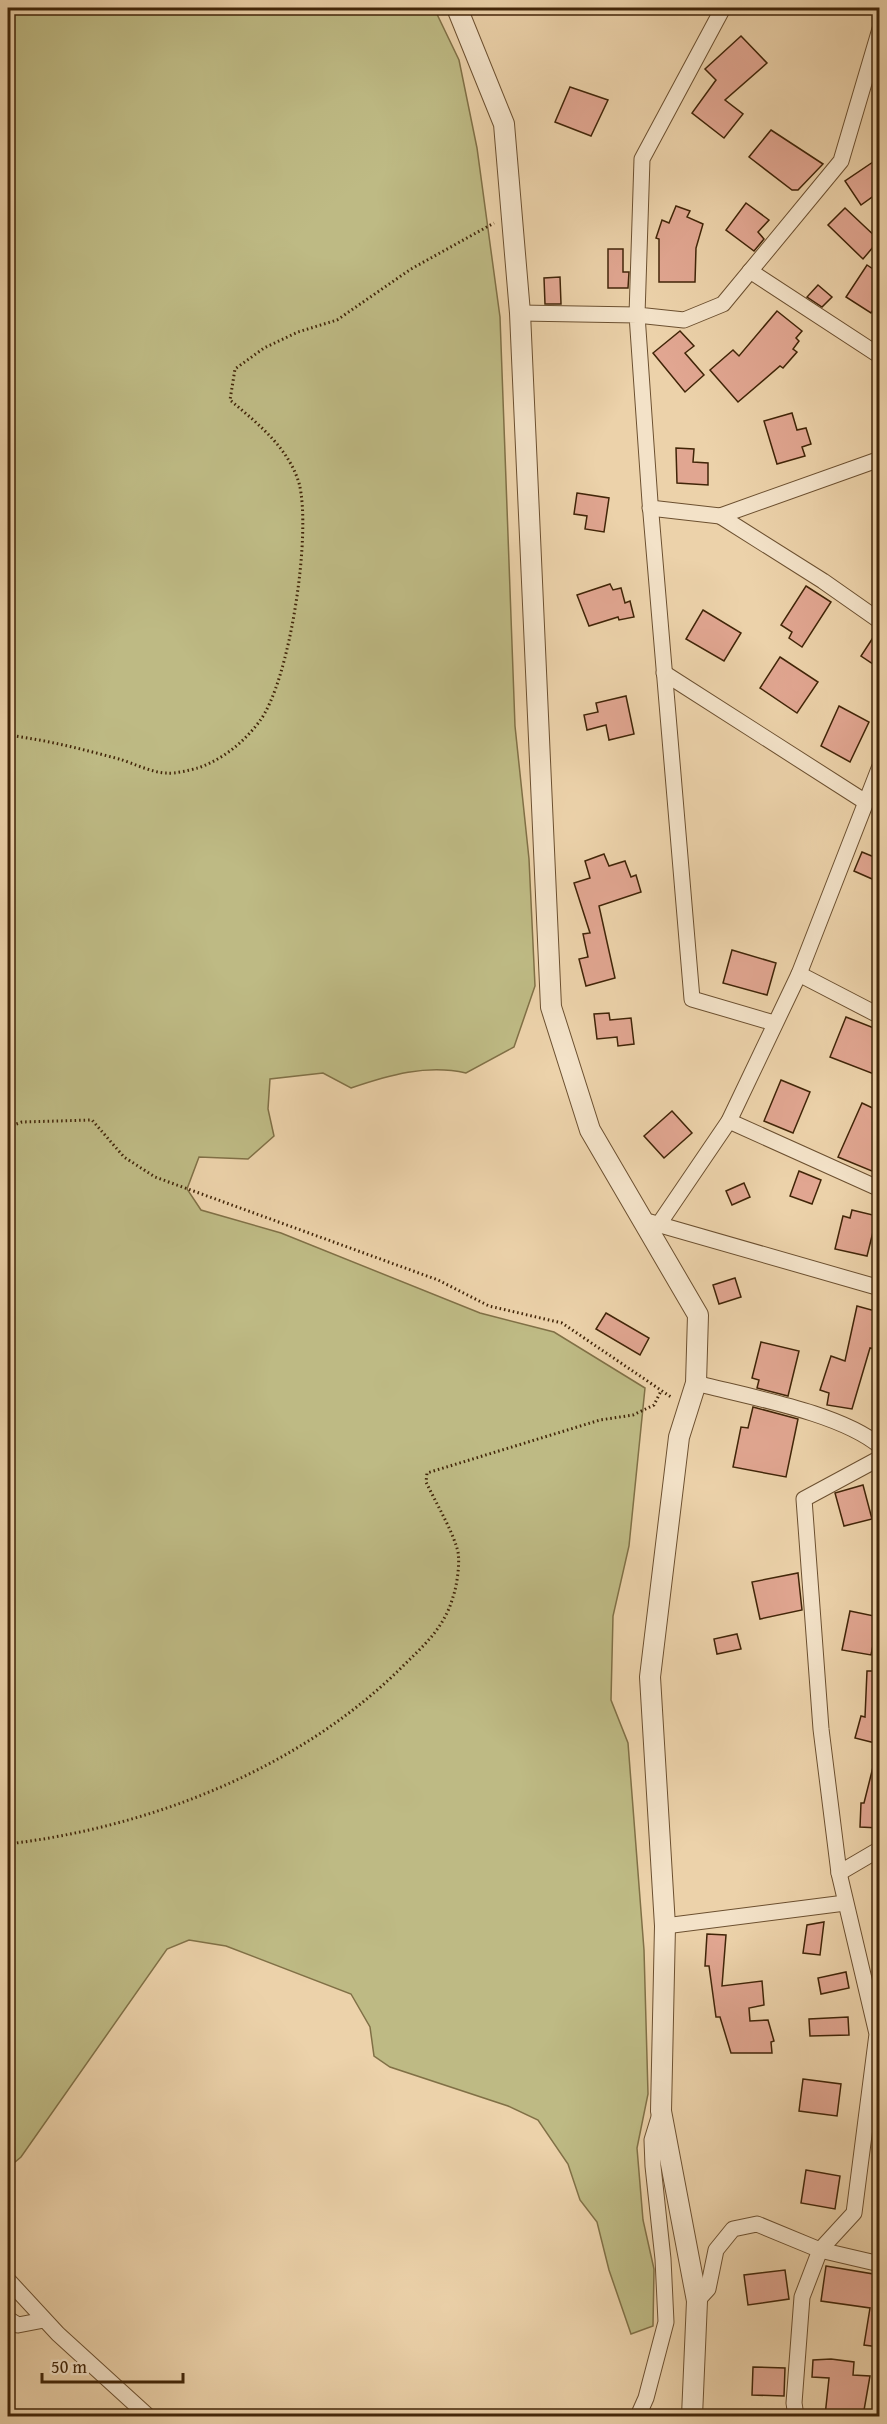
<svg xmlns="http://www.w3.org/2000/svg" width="887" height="2424" font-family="'Gentium Book Plus',serif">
	<rect width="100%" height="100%" fill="#ecd2aa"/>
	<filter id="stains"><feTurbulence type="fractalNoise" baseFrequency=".00333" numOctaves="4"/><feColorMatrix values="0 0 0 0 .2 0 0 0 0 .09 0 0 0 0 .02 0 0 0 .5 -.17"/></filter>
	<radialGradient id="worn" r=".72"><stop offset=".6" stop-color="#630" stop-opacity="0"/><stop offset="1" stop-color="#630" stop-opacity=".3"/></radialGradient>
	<!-- green -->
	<path fill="#beba84" stroke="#807046" stroke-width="1.5" d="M 8,8 L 434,8 L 459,60 L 477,148 L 500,317 L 515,726 L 529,859 L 535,986 L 514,1047 L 466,1073 C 427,1064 389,1075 351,1088 L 323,1073 L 270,1079 L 268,1109 L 274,1136 L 248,1159 L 199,1157 L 187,1189 L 201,1210 L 281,1233 L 480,1313 L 554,1332 L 645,1388 L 629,1546 L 613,1616 L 611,1700 L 628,1743 L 644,1950 L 648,2094 L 637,2148 L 643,2220 L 654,2269 L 653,2326 L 631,2334 L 609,2270 L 597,2222 L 580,2200 L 568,2164 L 538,2120 L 508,2106 L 390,2067 L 374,2056 L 370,2027 L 351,1994 L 226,1946 L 189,1940 L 167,1949 L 21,2157 L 8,2168 Z"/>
	<!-- building -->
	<g fill="#e1a691" stroke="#412508" stroke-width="1.5">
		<polygon points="741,36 767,63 725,100 743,114 724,138 692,113 716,80 705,69"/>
		<polygon points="570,87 608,100 591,136 555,122"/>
		<polygon points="771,130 823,164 798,190 792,190 749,157"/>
		<polygon points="873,162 879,173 879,192 861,205 845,181"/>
		<polygon points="746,203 769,220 758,232 764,239 754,251 726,230"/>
		<polygon points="676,206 690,211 687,217 703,224 696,248 695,282 659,282 659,239 656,238 662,220 669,223"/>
		<polygon points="845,208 879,240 863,259 828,225"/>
		<polygon points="608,249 623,249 623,272 629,272 628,288 608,288"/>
		<polygon points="867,265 879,273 879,301 871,313 846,297"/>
		<polygon points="560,277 561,304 545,304 544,278"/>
		<polygon points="818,285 832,297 822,307 807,297"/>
		<polygon points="777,311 802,331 796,338 799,341 793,349 797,352 783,368 780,366 738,402 710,370 733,350 739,356"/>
		<polygon points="680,331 694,346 685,353 704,375 685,392 653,353"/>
		<polygon points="792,413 797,430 806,428 811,444 802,447 805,456 777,464 764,421"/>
		<polygon points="676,448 694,449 693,462 708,463 708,485 677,483"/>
		<polygon points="577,493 609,498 604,532 585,529 587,516 574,514"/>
		<polygon points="610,584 613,590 621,588 625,603 630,601 634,617 619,620 618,617 589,626 577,595"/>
		<polygon points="806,586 831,602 802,647 789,638 792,632 781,625"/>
		<polygon points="703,610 741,633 724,661 686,639"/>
		<polygon points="878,630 879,631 879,668 861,656"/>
		<polygon points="780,657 818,682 797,713 760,688"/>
		<polygon points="626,696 634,734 609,740 606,725 587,730 584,715 598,712 596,703"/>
		<polygon points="839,706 869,722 850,762 821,746"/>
		<polygon points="862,852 879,859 879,882 854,871"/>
		<polygon points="604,854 609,866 625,861 631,877 636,875 641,892 599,906 615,978 586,986 579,959 588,957 583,934 590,933 574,883 590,878 585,861"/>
		<polygon points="732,950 776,963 767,995 723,983"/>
		<polygon points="609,1013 610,1020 631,1018 634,1044 618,1046 617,1037 597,1039 594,1014"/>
		<polygon points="846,1017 879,1030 879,1076 830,1057"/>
		<polygon points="781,1080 810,1092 793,1133 764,1121"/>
		<polygon points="862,1103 879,1111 879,1174 838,1157"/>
		<polygon points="672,1111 692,1133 664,1158 644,1136"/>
		<polygon points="799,1171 821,1180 812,1204 790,1196"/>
		<polygon points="744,1183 750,1197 732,1205 726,1191"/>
		<polygon points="852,1210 877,1216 867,1256 835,1249 843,1216 850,1218"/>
		<polygon points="735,1278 741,1297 719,1304 713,1285"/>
		<polygon points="857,1306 879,1312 879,1350 870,1348 852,1409 827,1405 829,1393 820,1390 831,1356 845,1361"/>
		<polygon points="606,1313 649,1338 640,1355 596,1329"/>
		<polygon points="761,1342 799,1351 788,1396 757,1388 759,1380 752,1378"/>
		<polygon points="753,1407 798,1419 786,1477 733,1467 741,1427 748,1428"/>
		<polygon points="863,1485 872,1519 844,1526 835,1493"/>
		<polygon points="798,1573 802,1610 760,1619 752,1582"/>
		<polygon points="850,1611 879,1617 871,1655 842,1650"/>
		<polygon points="737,1634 741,1649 717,1654 714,1639"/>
		<polygon points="867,1671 879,1671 879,1744 855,1738 861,1716 865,1717"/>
		<polygon points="874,1763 879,1763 879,1828 860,1827 861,1803 864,1803"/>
		<polygon points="824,1922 820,1955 803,1953 807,1925"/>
		<polygon points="707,1934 726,1935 722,1986 762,1981 764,2005 749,2008 750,2021 768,2020 774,2041 771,2042 772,2053 731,2053 720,2017 716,2017 709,1966 705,1966"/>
		<polygon points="846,1972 849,1988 821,1994 818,1978"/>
		<polygon points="848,2017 849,2035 810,2036 809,2019"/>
		<polygon points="803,2079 841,2084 837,2116 799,2111"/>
		<polygon points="806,2170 840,2176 835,2209 801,2203"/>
		<polygon points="826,2266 879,2275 879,2347 864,2345 870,2308 821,2301"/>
		<polygon points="785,2270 789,2299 748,2305 744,2275"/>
		<polygon points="831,2359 854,2362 853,2375 870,2376 863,2416 825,2416 829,2378 812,2377 813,2360"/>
		<polygon points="753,2367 785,2368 784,2396 752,2395"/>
	</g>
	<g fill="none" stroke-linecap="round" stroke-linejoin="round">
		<defs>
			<g id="minor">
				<polyline points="723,8 642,159 637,315 684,320 723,304 841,161 880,29"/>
				<polyline points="750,271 880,356"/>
				<polyline points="520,313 637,315 650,502 692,999 774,1023"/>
				<polyline points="650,508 720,516 880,459"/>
				<polyline points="720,516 823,581 880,621"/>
				<polyline points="664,673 864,801"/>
				<polyline points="799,974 880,1016"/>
				<polyline points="729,1121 880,1189"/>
				<polyline points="650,1222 880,1288"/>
				<polyline points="659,1224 729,1121 799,974 880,766"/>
				<path d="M 696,1383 C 748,1397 839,1412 880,1446"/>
				<polyline points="839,1873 880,1849"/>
				<polyline points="665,1926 845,1903"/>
				<polyline points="8,2280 58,2334 148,2416"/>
				<polyline points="697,2301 708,2289 716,2250 733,2229 757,2224 820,2250 880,2264"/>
				<polyline points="8,2319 18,2325 44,2320"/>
				<polyline points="638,2416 646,2398 666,2322 663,2259 653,2166 652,2140 660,2114"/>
				<polyline points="796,2416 794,2403 802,2297 820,2250 854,2213 877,2034 839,1873 821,1729 804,1499 880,1458"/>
			</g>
			<polyline id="tertiary" points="457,8 504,124 520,313 551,1007 590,1130 698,1315 696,1383 679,1437 650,1677 665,1926 661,2111 697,2301 692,2416"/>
		</defs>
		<!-- minor casing -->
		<use href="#minor" stroke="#6c5030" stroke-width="17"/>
		<!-- tertiary casing -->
		<use href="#tertiary" stroke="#6c5030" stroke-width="22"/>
		<!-- path -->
		<g stroke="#412508" stroke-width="3" stroke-dasharray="1.5 3" stroke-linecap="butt">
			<path d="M 8,735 C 46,740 82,749 119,759 C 133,763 152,773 167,773 C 175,774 190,770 198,768 C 223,759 243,743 259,722 C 290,682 312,532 299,483 C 288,447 257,423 230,400 L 235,369 L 264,348 L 298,332 L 337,320 L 411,269 L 494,223"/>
			<polyline points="8,1127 22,1122 92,1120 124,1157 155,1177 438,1280 489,1306 562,1323 671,1397"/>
			<path d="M 8,1844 C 150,1827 297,1770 400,1669 C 422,1647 444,1629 453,1597 C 457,1586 461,1559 457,1548 C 450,1526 436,1503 426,1482 L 427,1473 L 600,1420 L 633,1415 L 654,1405 L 661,1391"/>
		</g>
		<!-- minor -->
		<use href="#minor" stroke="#f3e2c8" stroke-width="15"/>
		<!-- tertiary -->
		<use href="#tertiary" stroke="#f3e2c8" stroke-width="20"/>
	</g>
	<!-- margin -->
	<rect width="887" height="2424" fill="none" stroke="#ecd2aa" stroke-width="30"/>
	<rect x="9" y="9" width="869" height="2406" fill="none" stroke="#412508" stroke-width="3"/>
	<rect x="15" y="15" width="857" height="2394" fill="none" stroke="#412508" stroke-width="1.5"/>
	<!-- scale -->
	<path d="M42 2373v9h141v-9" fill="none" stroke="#412508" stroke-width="3"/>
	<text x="51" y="2373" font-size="18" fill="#412508" stroke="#f3e2c8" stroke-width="4.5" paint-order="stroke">50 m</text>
	<rect width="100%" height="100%" filter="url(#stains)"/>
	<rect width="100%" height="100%" fill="url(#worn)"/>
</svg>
